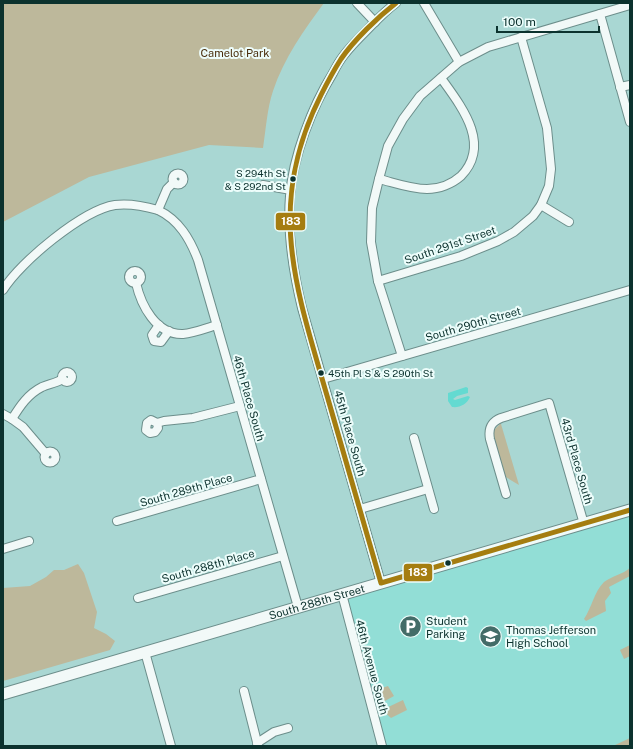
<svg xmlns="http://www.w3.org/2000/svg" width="633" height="749" font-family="'Public Sans',sans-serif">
	<rect width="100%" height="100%" fill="#a9d7d3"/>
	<!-- built -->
	<polygon fill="#92ded6" points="630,510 630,746 382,746 342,594"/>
	<!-- green -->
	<g fill="#bdb89b">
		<path d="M 3,3 L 324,3 C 304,30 284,58 273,91 C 267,109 266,129 263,148 L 209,145 L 89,177 L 3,222 Z"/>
		<polygon points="500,424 501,424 519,485 504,476 493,438 494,430"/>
		<polygon points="78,564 84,573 97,612 94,628 106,634 115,641 110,650 3,681 3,588 30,586 46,577 54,570 64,570"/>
		<path d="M 630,568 L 630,576 L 609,587 L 611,593 L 605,601 L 606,611 L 586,621 L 584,619 C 592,607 594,592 604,582 C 612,576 623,574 630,568 Z"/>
		<polygon points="630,645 630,656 624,659 620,650"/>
		<polygon points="388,686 394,696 383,702 379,689"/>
		<polygon points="403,700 407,710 391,718 382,710"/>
		<polygon points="630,738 630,746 613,746"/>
	</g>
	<!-- water -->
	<path fill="#64dad1" d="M 466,387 L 468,388 L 468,393 L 457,396 L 453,399 L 455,400 L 468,396 L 470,397 C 467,404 460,408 452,407 L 448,401 L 448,393 Z"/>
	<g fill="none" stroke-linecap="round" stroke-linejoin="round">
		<defs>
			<g id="minor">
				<polyline points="357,3 375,22"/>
				<polyline points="424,3 459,62"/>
				<polyline points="600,14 630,122"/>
				<polyline points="620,87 630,85"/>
				<circle cx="178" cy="179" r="5.5"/>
				<path d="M 379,179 C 395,183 411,189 427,189 C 439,189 452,184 461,176 C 492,144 461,106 441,78"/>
				<polyline points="263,185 291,190"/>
				<polyline points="541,205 569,222"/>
				<path d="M 158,210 C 179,220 190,239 198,260 L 298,607"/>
				<circle cx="135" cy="277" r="6"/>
				<polyline points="378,281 461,256 498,241 514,232 533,216 541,205 549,186 551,169 547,128 521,37"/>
				<path d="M 136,283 C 141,305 156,335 183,334 C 195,333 206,328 217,325"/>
				<path d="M 3,290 C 20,262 83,210 115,205 C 129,203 144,206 158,210 L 167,189 L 174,182"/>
				<polyline points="159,325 152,335 154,341 161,342 169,331"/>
				<polyline points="402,356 378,281 371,242 372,208 379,179 388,146 403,119 420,96 459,62 488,47 630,5"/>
				<circle cx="67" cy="377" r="5"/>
				<polyline points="323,379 630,290"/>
				<polyline points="3,414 12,419 23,427 46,454"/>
				<path d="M 12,419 C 20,406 28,394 42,387 C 49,384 56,383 63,379"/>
				<polyline points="157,423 158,428 155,432 150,433 146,430 147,423 151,420 157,423 164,421 193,418 240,406"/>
				<polyline points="414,438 434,509"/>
				<circle cx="50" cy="457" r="5.5"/>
				<path d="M 506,494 L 490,439 C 488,428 491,422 501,418 L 549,403 L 584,524"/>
				<polyline points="360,509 428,489"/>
				<polyline points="117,521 261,479"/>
				<polyline points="3,549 29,541"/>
				<path d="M 381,583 L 302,308 C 293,271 287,234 290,196 C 293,156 312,107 333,73 C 336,67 340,60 344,55 C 351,46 359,38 367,30 C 376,21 385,11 396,3"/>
				<polyline points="342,594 382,746"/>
				<polyline points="138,598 283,556"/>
				<polyline points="145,652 171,746"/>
				<polyline points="244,691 258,746"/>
				<polyline points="257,743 274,732 288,728"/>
			</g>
			<g id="secondary">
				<path id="s1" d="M 3,694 L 630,510"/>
			</g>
		</defs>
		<!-- minor casing -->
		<use href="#minor" stroke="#6c8e8b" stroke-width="10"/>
		<!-- secondary casing -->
		<use href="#secondary" stroke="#6c8e8b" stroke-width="13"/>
		<!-- minor -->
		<use href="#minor" stroke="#f2f9f8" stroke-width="8"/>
		<!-- secondary -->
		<use href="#secondary" stroke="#f2f9f8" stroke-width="11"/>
		<defs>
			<path id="bus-1" d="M 396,3 C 378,17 354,40 341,59 C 334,70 327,83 321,95 C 265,206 296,288 328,399 C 346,460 363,522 381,583 L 630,510"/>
		</defs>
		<!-- bus-1 casing -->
		<use href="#bus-1" stroke="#edfdfb" stroke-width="8"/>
		<!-- bus-1 -->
		<use href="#bus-1" stroke="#a57d10" stroke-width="5"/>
	</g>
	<!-- icons -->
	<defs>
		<symbol id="parking-disc" viewBox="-11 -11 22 22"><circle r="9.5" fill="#436c68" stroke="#edfdfb"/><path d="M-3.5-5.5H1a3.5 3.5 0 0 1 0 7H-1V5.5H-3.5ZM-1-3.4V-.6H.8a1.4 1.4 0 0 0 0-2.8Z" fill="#fff"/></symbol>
		<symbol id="school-disc" viewBox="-11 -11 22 22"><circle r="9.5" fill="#436c68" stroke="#edfdfb"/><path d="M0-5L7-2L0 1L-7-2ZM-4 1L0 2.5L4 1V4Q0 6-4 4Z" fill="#fff"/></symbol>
	</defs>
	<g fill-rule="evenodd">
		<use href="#parking-disc" x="398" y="614" width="25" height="25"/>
		<use href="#school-disc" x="478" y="624" width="25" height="25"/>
	</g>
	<!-- markers -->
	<g fill="#0c322e" stroke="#edfdfb" stroke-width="1.5">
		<circle cx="293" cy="179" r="3.5"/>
		<circle cx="321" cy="373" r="3.5"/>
		<circle cx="448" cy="563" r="3.5"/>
	</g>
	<g text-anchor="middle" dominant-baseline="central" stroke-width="4" stroke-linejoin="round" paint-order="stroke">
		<!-- bus labels -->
		<g font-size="10" fill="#0c322e" stroke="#edfdfb" text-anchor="end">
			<text x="286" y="173">S 294th St<tspan x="286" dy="13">&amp; S 292nd St</tspan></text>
			<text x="328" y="373" text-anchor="start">45th Pl S &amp; S 290th St</text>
		</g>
		<!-- park labels -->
		<g font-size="11" fill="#4a2e0c" stroke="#edfdfb">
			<text x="235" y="53">Camelot Park</text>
		</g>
		<!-- street labels -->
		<g font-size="11" fill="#0c322e" stroke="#edfdfb">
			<text transform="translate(450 245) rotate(-19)">South 291st Street</text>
			<text transform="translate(473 324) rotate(-16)">South 290th Street</text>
			<text transform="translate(249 398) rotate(74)">46th Place South</text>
			<text transform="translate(350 433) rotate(74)">45th Place South</text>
			<text transform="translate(577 461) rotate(74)">43rd Place South</text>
			<text transform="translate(186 490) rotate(-16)">South 289th Place</text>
			<text transform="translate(208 566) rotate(-16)">South 288th Place</text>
			<text stroke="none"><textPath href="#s1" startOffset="327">South 288th Street</textPath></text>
			<text transform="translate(372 667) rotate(75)">46th Avenue South</text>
		</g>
		<!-- poi labels -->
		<g font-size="11" fill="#0c322e" stroke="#edfdfb" text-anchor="start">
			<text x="426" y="621">Student<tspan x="426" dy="13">Parking</tspan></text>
			<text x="506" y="630">Thomas Jefferson<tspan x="506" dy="13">High School</tspan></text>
		</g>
	</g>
	<g stroke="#edfdfb" stroke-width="1.5">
		<rect x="275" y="212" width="31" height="19" rx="4" fill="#a57d10"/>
		<rect x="403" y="563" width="30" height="19" rx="4" fill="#a57d10"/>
	</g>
	<g font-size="11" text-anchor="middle" font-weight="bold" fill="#fff">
		<text x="291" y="225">183</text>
		<text x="418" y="576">183</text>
	</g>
	<!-- border -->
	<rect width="633" height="749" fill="none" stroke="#0c322e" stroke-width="8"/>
	<!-- scale -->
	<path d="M497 26v6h102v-6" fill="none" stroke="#0c322e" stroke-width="2"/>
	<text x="503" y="26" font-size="12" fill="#0c322e" stroke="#edfdfb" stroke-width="3" paint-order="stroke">100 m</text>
</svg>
